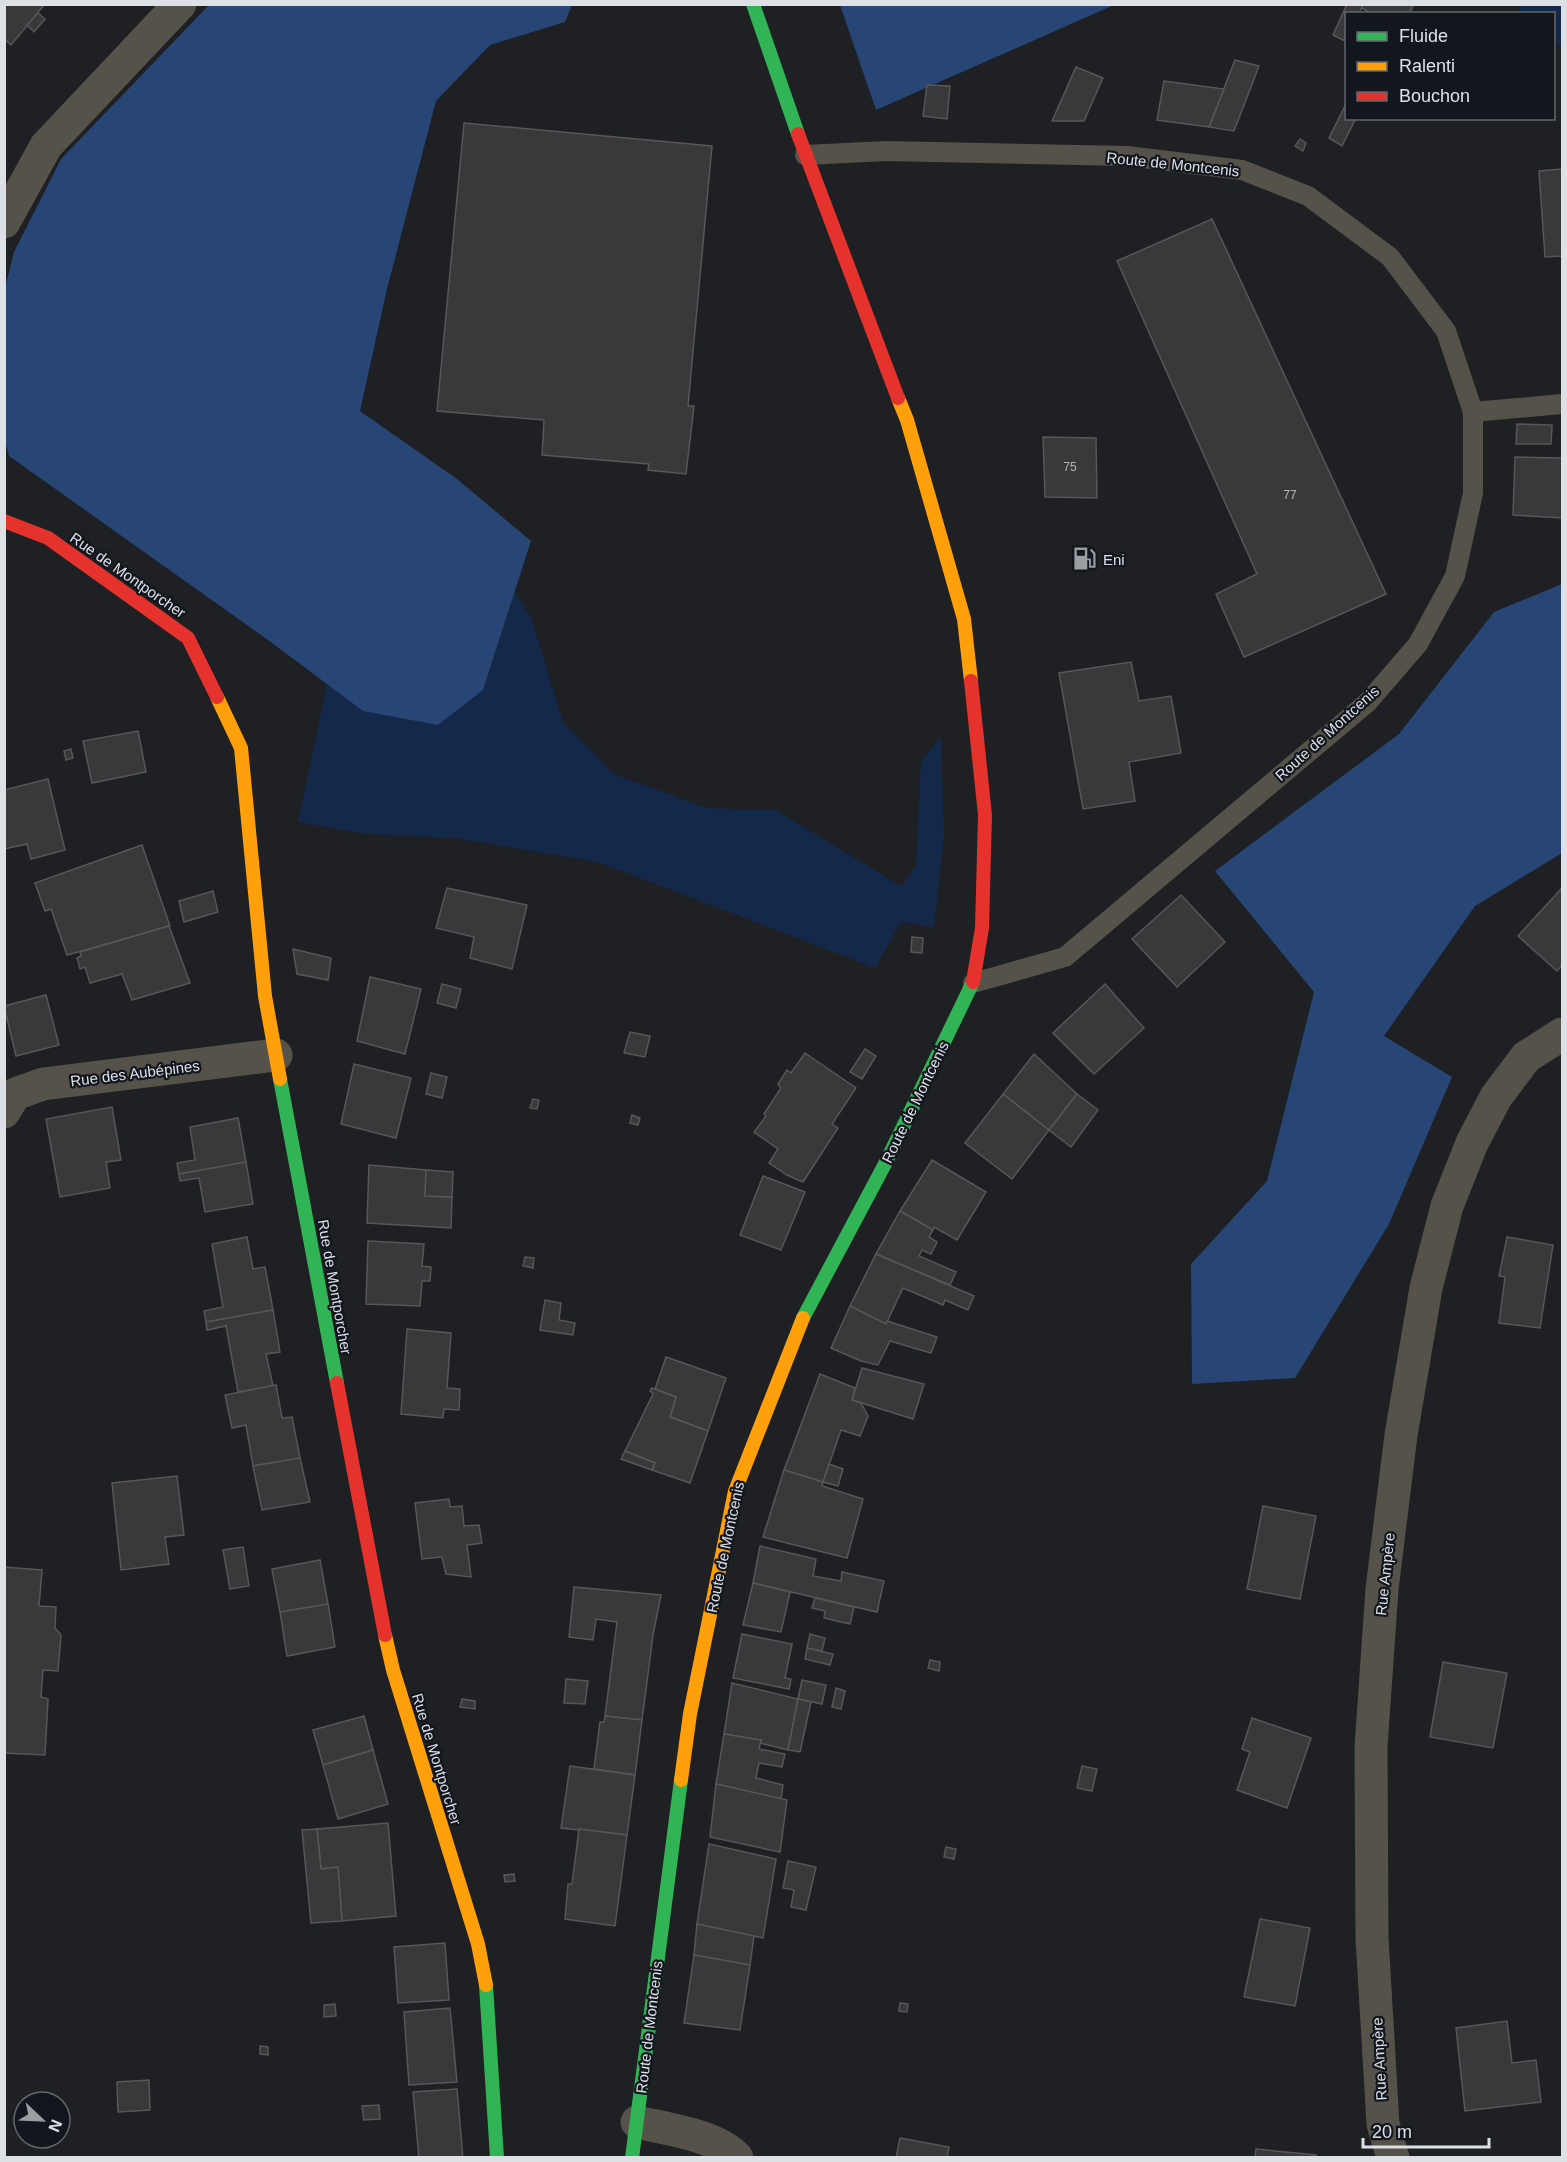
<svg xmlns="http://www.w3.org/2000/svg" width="1567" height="2162" font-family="Helvetica,sans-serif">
	<rect width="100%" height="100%" fill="#1e2023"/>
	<!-- green -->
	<g fill="#142849">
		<polygon points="1520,5 1562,5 1562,49 1554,42 1554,14 1520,13"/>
		<polygon points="515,592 531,617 563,722 614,774 707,808 776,810 901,886 916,866 921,761 941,737 944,837 934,927 901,922 875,968 598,862 455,838 367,834 298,822 327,684 363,711 483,690"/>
	</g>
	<!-- forest -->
	<g fill="#274575">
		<polygon points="209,5 572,5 565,22 490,45 436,101 387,289 360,411 457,479 531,541 483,690 438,725 363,711 268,640 9,456 4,437 4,292 14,252 61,159"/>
		<polygon points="840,5 1114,5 876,110"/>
		<polygon points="1562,584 1562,853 1475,906 1384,1036 1452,1077 1389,1224 1295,1378 1192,1384 1191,1264 1267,1181 1314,992 1215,871 1399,734 1494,612"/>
	</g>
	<!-- building -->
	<g fill="#39383a" stroke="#585657" stroke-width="1.5">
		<polygon points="4,4 45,4 11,45 4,39"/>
		<polygon points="1347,4 1363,4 1359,14 1346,14 1345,41 1333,35"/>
		<polygon points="1363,4 1414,4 1409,14 1372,14 1362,8"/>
		<polygon points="38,13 45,19 34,32 27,25"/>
		<polygon points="1235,60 1259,66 1234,131 1209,127"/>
		<polygon points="1076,67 1103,78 1084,121 1052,121"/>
		<polygon points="1164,81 1224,89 1209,127 1157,120"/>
		<polygon points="927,85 950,86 947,119 923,116"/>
		<polygon points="1345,106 1346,118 1356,118 1342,146 1329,138"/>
		<polygon points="464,123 712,146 688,406 694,406 686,474 648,470 649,464 542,455 544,420 437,411"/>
		<polygon points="1300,139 1306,143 1303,151 1295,146"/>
		<polygon points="1562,169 1562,256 1545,257 1539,171"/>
		<polygon points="1212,219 1386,594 1244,657 1216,594 1257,574 1117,261"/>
		<polygon points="1517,424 1552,425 1551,444 1516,444"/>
		<polygon points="1043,437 1096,438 1097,498 1045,497"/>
		<polygon points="1515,457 1562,458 1562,518 1513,515"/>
		<polygon points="1131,662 1139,701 1171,696 1181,753 1129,762 1135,801 1083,809 1059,673"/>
		<polygon points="138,731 146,772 92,783 83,741"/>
		<polygon points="71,749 73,758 66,760 64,751"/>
		<polygon points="48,779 65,850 31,859 27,844 4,849 4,790"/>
		<polygon points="142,845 170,926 67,955 51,909 45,911 35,883"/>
		<polygon points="447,888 527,905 512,969 470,958 474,937 436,928"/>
		<polygon points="1562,888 1562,965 1557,971 1518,936"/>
		<polygon points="213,891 218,912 184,922 179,901"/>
		<polygon points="1181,895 1225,942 1177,987 1132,939"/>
		<polygon points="169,926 190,983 132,1000 122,974 90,983 85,967 80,969 77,958 81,956 80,952"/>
		<polygon points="912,937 923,938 922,953 911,952"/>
		<polygon points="293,949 331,958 328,980 297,974"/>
		<polygon points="370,977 421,989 405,1054 357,1041"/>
		<polygon points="442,984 461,989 456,1008 437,1003"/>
		<polygon points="1105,984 1144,1028 1094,1074 1053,1033"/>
		<polygon points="46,995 59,1045 16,1056 4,1006"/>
		<polygon points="630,1032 650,1036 645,1057 624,1053"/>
		<polygon points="865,1049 876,1056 862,1079 850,1072"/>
		<polygon points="805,1053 856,1088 832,1124 838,1128 803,1182 787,1175 769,1163 778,1149 754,1132 766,1116 764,1114 781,1088 778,1084 787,1070 791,1073"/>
		<polygon points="1034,1054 1077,1094 1049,1130 1003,1094"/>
		<polygon points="354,1064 411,1078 396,1138 341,1124"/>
		<polygon points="431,1073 447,1077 442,1098 426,1094"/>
		<polygon points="1003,1094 1049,1130 1012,1179 965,1143"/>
		<polygon points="1077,1094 1098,1110 1071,1147 1049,1130"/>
		<polygon points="533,1099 539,1100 537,1109 530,1108"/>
		<polygon points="112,1107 121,1160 106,1162 110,1188 60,1197 46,1119"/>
		<polygon points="632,1115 640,1118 638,1125 630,1123"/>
		<polygon points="238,1118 246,1162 179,1174 177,1163 195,1160 190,1127"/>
		<polygon points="932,1160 986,1192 957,1240 934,1227 933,1230 900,1211"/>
		<polygon points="246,1162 253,1204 205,1212 199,1178 180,1181 179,1174"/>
		<polygon points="369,1165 426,1170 425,1196 452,1197 451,1228 367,1223"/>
		<polygon points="426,1170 453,1172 452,1197 425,1196"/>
		<polygon points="763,1176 805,1192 781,1250 740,1235"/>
		<polygon points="900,1211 933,1230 929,1237 937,1242 931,1254 922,1250 919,1256 956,1272 950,1285 876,1254"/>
		<polygon points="247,1237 253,1269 265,1267 273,1310 206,1322 204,1311 223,1307 212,1244"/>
		<polygon points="1507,1237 1553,1245 1540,1328 1499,1323 1505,1277 1499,1276"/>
		<polygon points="368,1241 424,1244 422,1266 431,1267 430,1281 422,1281 420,1306 366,1304"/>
		<polygon points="876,1254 974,1296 968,1310 945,1300 943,1305 903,1288 886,1324 850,1306"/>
		<polygon points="525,1257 534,1258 533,1268 523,1266"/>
		<polygon points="545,1300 561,1303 559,1320 575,1323 573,1335 540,1330"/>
		<polygon points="850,1306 886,1324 887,1321 937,1337 931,1353 890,1341 878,1365 861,1361 831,1348"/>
		<polygon points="273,1310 280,1352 266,1354 273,1386 238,1392 226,1326 207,1330 206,1322"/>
		<polygon points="407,1329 451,1333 447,1388 460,1389 459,1410 444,1409 443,1418 401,1414"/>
		<polygon points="666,1357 726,1378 708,1431 670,1417 676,1397 655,1389"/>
		<polygon points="862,1368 924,1384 913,1419 852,1400"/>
		<polygon points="820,1374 855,1388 852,1400 861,1403 868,1416 860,1436 841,1430 823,1482 784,1470"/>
		<polygon points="276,1385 282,1418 292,1417 300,1458 253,1466 246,1425 232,1428 225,1395"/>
		<polygon points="652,1388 676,1397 670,1417 708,1431 690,1483 652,1470 655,1463 625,1451 653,1394 650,1391"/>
		<polygon points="625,1451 655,1463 652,1470 621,1459"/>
		<polygon points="300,1458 310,1502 262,1510 253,1466"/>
		<polygon points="829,1464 843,1469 838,1486 823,1482"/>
		<polygon points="784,1470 823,1482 822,1486 863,1499 847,1558 763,1537"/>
		<polygon points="177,1476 184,1535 165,1537 169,1564 121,1570 112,1483"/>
		<polygon points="449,1499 450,1507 462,1506 464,1526 479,1525 482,1543 467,1545 471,1577 446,1574 442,1557 422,1559 415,1503"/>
		<polygon points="1263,1506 1316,1516 1300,1599 1247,1589"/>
		<polygon points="760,1546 816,1559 813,1576 841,1581 842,1572 884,1581 877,1612 753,1583"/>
		<polygon points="243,1547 249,1586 230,1589 223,1550"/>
		<polygon points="320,1560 328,1604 280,1612 272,1569"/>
		<polygon points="4,1567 42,1570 39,1606 56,1607 55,1628 61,1635 58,1671 43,1670 41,1697 48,1699 45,1755 4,1753"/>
		<polygon points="753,1583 790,1592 781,1632 743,1625"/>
		<polygon points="574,1587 661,1595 653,1635 642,1720 605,1716 617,1622 596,1619 593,1640 569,1637"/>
		<polygon points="815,1598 854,1607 850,1624 824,1618 825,1611 812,1608"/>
		<polygon points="328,1604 335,1647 287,1656 280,1612"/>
		<polygon points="742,1634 792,1644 785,1678 791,1679 789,1689 733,1678"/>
		<polygon points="810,1634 825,1638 822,1651 807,1648"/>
		<polygon points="807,1648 833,1654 830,1665 805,1659"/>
		<polygon points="930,1660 940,1662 939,1671 928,1668"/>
		<polygon points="1443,1662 1507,1673 1493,1748 1430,1737"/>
		<polygon points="566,1679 588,1681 585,1704 564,1703"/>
		<polygon points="802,1680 826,1685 822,1704 798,1699"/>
		<polygon points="732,1683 798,1699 788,1750 760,1743 761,1740 724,1734"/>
		<polygon points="836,1688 845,1691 841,1709 832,1707"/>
		<polygon points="462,1699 475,1701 475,1709 460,1707"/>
		<polygon points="798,1699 811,1702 800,1752 788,1750"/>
		<polygon points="364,1716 373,1750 323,1765 313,1730"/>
		<polygon points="605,1716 642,1720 635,1775 594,1769 600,1722 604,1722"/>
		<polygon points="1252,1718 1311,1738 1287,1808 1237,1790 1250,1752 1242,1749"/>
		<polygon points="724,1734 761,1740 759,1749 785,1754 782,1767 759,1763 756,1778 783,1785 781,1799 716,1784"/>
		<polygon points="373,1750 388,1804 338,1819 323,1765"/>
		<polygon points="570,1766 635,1775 627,1835 561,1828"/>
		<polygon points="1082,1766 1097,1769 1092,1791 1077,1788"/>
		<polygon points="716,1784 787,1800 780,1852 710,1837"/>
		<polygon points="388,1823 396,1916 342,1921 338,1867 321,1869 317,1829"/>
		<polygon points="317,1829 321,1869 338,1867 342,1921 311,1923 302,1830"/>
		<polygon points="579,1829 627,1835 615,1926 565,1919 568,1884 572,1884"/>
		<polygon points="709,1844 776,1859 763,1938 697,1924"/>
		<polygon points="946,1847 956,1849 954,1859 944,1857"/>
		<polygon points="788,1861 816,1867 806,1910 791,1907 794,1890 783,1888"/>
		<polygon points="514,1874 515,1881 505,1882 504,1875"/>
		<polygon points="1260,1919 1310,1928 1295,2006 1244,1997"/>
		<polygon points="697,1924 754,1936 750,1965 694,1955"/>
		<polygon points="445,1943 449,2000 398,2003 394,1947"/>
		<polygon points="694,1955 750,1965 740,2030 684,2023"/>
		<polygon points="900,2003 908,2004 907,2012 899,2011"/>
		<polygon points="335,2004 336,2016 324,2017 324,2005"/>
		<polygon points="450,2008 457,2082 409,2085 404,2012"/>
		<polygon points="1507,2021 1512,2063 1536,2060 1541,2102 1465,2111 1456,2028"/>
		<polygon points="260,2046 268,2047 268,2055 260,2054"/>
		<polygon points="149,2080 150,2110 118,2112 117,2082"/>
		<polygon points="457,2089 463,2158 419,2158 413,2092"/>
		<polygon points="379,2105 380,2119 364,2120 362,2106"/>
		<polygon points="900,2138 949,2147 947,2158 896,2158"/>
		<polygon points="1256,2149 1316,2155 1316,2158 1255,2158"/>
	</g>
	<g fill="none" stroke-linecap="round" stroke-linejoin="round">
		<!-- lane -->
		<g stroke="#55524a" stroke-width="20">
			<polyline points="805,155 886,151 1127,156 1242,170 1308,196 1390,257 1446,331 1473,412 1473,493 1455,576 1418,644 1368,702 1065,957 973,983"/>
			<polyline points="1473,412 1562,404"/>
		</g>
		<!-- street -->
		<g stroke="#55524a" stroke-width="33">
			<polyline points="4,222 46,146 180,4"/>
			<polyline points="4,1112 15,1094 43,1084 276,1055"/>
			<path d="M 637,2122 C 667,2129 716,2135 737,2158"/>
			<polyline points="1393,2158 1383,2124 1372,1938 1371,1747 1382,1589 1401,1435 1426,1288 1447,1206 1472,1143 1496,1097 1526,1057 1562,1034"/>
		</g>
		<!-- fast -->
		<g stroke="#30b455" stroke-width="14">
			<polyline points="753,4 798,134"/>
			<polyline points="280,1079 337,1383"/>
			<polyline points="803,1318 886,1162 973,982"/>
			<polyline points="486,1985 497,2158"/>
			<polyline points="632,2158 681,1780"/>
		</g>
		<!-- slow -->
		<g stroke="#ff9f0a" stroke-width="14">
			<polyline points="898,398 907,420 964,619 971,681"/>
			<polyline points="217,697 241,748 265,996 280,1079"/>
			<polyline points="385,1635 393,1670 478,1944 486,1985"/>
			<polyline points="681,1780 690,1714 735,1491 803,1318"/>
		</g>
		<!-- jam -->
		<g stroke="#e5322d" stroke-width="14">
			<polyline points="798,134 898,398"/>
			<polyline points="4,521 48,538 188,638 217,697"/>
			<polyline points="971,681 985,815 982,928 973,982"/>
			<polyline points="337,1383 385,1635"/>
		</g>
	</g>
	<!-- icons -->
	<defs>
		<symbol id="fuel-bare" viewBox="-9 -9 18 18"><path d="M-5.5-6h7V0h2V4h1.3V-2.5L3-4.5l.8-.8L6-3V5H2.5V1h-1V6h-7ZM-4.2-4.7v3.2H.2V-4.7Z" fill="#9a9da1" stroke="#12161d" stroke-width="2.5" paint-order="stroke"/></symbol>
	</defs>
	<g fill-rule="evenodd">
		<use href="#fuel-bare" x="1068" y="542" width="33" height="33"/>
	</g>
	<g text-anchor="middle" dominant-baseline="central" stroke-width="4.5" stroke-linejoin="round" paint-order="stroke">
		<!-- number labels -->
		<g font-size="12" fill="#b4b6ba">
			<text x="1070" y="467">75</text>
			<text x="1290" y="495">77</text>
		</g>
		<!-- street labels -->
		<g font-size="15" fill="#dde0e5" stroke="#12161d">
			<text transform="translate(1173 164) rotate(6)">Route de Montcenis</text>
			<text transform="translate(128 575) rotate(35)">Rue de Montporcher</text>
			<text transform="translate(1327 733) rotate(-42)">Route de Montcenis</text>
			<text transform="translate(135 1073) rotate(-7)">Rue des Aubépines</text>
			<text transform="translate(915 1102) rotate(-64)">Route de Montcenis</text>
			<text transform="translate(335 1287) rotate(80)">Rue de Montporcher</text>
			<text transform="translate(725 1547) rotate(-78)">Route de Montcenis</text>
			<text transform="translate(1385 1574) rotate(-84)">Rue Ampère</text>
			<text transform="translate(437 1759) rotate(73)">Rue de Montporcher</text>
			<text transform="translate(649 2027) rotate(-83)">Route de Montcenis</text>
			<text transform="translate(1379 2059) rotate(-93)">Rue Ampère</text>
		</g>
		<!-- poi labels -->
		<g font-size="15" fill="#dde0e5" stroke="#12161d" text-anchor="start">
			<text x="1103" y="559">Eni</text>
		</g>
	</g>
	<!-- border -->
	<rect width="1567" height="2162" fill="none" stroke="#dde0e5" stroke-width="12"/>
	<!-- legend -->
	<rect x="1345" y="12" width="210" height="108" fill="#12161d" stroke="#63676d" stroke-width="1.5"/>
	<rect x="1357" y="32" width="30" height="9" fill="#30b455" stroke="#63676d" stroke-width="1.5"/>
	<text x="1399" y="42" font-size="18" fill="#dde0e5">Fluide</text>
	<rect x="1357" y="62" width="30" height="9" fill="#ff9f0a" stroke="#63676d" stroke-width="1.5"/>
	<text x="1399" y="72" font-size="18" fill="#dde0e5">Ralenti</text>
	<rect x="1357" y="92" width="30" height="9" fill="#e5322d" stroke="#63676d" stroke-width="1.5"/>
	<text x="1399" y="102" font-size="18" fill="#dde0e5">Bouchon</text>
	<!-- north arrow -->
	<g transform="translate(42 2120) rotate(113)"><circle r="28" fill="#12161d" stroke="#63676d" stroke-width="1.5"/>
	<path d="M0-4.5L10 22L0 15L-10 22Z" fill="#9a9da1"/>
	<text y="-9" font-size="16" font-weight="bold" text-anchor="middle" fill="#dde0e5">N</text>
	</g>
	<!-- scale -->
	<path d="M1363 2138v9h126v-9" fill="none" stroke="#dde0e5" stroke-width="3"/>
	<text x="1372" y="2138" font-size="18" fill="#dde0e5" stroke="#12161d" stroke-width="4.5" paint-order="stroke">20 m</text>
</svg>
